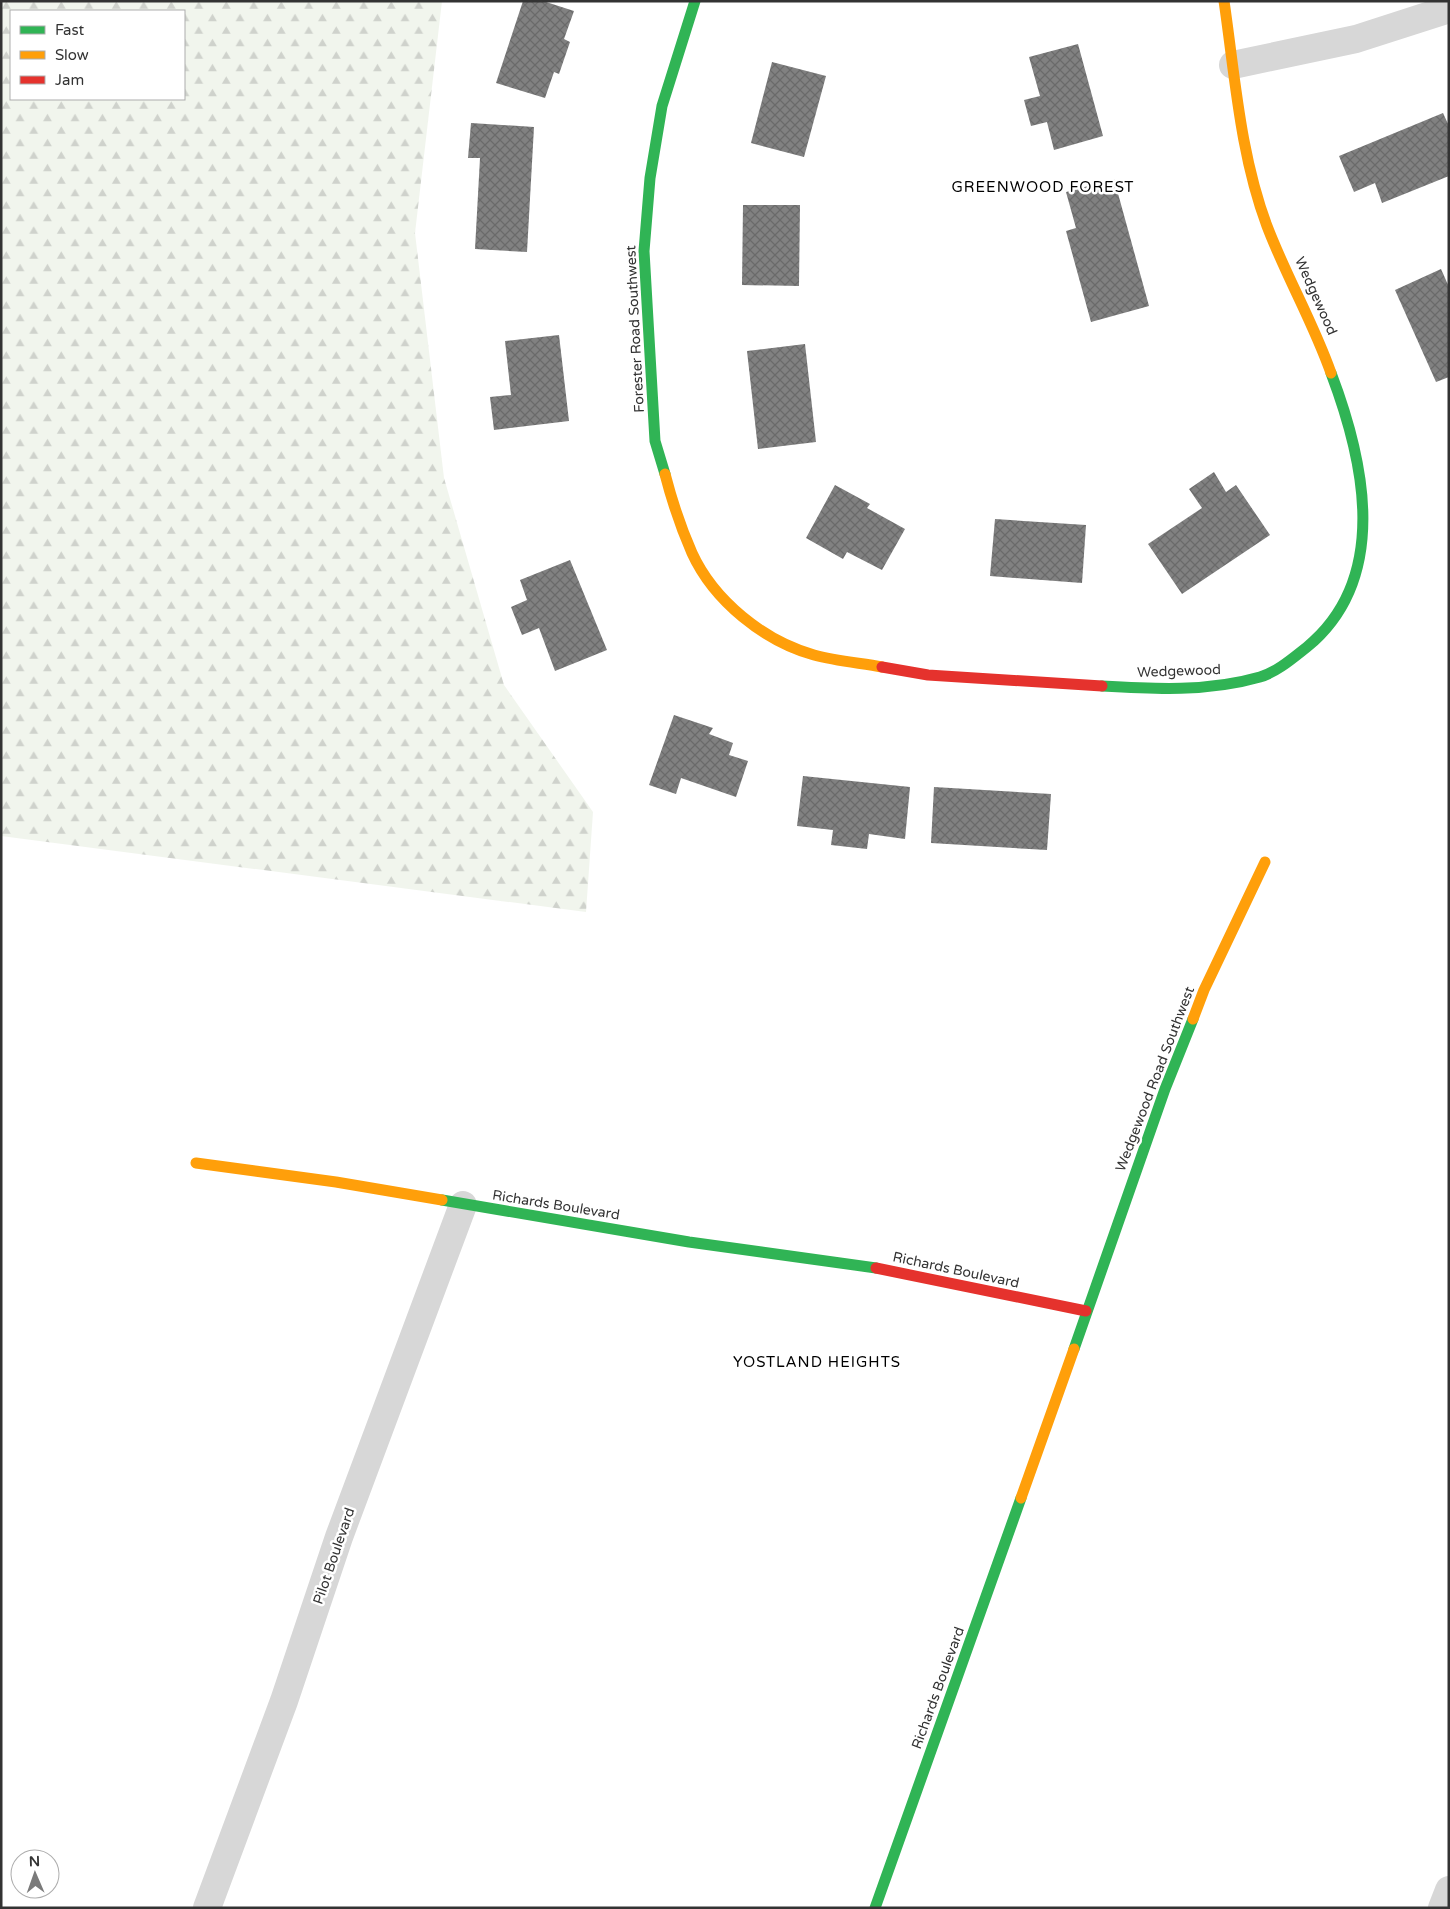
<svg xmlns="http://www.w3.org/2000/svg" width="1450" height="1909" font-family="'Varela Round',sans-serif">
	<defs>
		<pattern id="forest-firs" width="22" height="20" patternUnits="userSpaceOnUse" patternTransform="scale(1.25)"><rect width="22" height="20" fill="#f1f5ed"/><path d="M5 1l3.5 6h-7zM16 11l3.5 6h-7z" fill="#cfd2cc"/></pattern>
		<pattern id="building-cross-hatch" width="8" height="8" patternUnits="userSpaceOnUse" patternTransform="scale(1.25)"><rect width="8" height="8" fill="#818181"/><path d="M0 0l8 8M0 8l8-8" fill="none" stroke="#6a6a6a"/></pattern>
	</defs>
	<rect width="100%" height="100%" fill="#fff"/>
	<!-- forest -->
	<path fill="url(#forest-firs)" fill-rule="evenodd" d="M 1,1 L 442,1 L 415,233 L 444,478 L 504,685 L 593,812 L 586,912 L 1,836 ZM 11,11 L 184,11 L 184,99 L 11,99 Z"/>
	<!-- building -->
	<g fill="url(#building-cross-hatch)">
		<polygon points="523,1 543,1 574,11 564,39 570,42 559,74 554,72 545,98 496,83"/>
		<polygon points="1078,44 1103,136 1054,150 1047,122 1031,126 1024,100 1040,96 1029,57"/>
		<polygon points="772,62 826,76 804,157 751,143"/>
		<polygon points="1443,113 1449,126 1449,176 1382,203 1375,183 1354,192 1339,156"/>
		<polygon points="471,123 534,127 527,252 475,249 480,158 468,158"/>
		<polygon points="1114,179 1149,306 1091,322 1066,231 1076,228 1066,192"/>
		<polygon points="743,205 800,205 799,286 742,285"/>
		<polygon points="1441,269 1449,287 1449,377 1436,382 1395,290"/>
		<polygon points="559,335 569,421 494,430 490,397 511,395 505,341"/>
		<polygon points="805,344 816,442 758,449 747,351"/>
		<polygon points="1214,472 1226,492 1236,485 1270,535 1182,594 1148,544 1202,508 1189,489"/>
		<polygon points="835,485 870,504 867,508 905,529 882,570 847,552 843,559 806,538"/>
		<polygon points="995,519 1086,525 1082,583 990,576"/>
		<polygon points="570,560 607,650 555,671 539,628 522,635 511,607 527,600 520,580"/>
		<polygon points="674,715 713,728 709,734 733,743 729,755 748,761 736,797 681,778 676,794 649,785"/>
		<polygon points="803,776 910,787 905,839 869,834 867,849 831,845 833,830 797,826"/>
		<polygon points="934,787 1051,794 1047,850 931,843"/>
	</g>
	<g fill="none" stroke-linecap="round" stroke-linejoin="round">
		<!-- street -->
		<g stroke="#d7d7d7" stroke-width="28">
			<polyline points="1233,65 1356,39 1449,9"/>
			<polyline points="207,1908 284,1701 339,1537 463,1205"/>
			<polyline points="1442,1908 1449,1890"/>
		</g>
		<!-- fast -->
		<g stroke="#30b455" stroke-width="11">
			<polyline points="665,474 655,441 644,251 650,178 662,106 695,1"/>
			<path d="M 1102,686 C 1154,689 1208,692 1260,677 C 1277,672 1293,658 1307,647 C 1391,578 1364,460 1331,373"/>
			<polyline points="442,1200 689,1242 876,1268"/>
			<polyline points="1074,1349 1165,1089 1193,1019"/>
			<polyline points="875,1908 1021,1498"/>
		</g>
		<!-- slow -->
		<g stroke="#ff9f0a" stroke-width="11">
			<path d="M 1224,1 C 1235,76 1240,154 1267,226 C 1286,276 1313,322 1331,373"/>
			<path d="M 665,474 C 672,501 681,528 692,553 C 714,601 764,641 814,655 C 836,661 860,663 882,667"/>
			<polyline points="1193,1019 1204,990 1265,862"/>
			<polyline points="196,1163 336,1182 442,1200"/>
			<polyline points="1021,1498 1074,1349"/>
		</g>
		<!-- jam -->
		<g stroke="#e5322d" stroke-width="11">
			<polyline points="882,667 928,675 1102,686"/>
			<polyline points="876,1268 1086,1311"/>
		</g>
	</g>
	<g text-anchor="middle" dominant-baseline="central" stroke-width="5" stroke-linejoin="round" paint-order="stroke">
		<!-- street labels -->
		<g font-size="14" fill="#333" stroke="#fff">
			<text transform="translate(1316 296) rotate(66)">Wedgewood</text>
			<text transform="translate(635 329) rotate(-93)">Forester Road Southwest</text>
			<text transform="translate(1179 671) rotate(-2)">Wedgewood</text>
			<text transform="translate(1155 1079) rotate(-69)">Wedgewood Road Southwest</text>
			<text transform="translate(556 1205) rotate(9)">Richards Boulevard</text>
			<text transform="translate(956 1270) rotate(12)">Richards Boulevard</text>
			<text transform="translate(334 1556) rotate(-71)">Pilot Boulevard</text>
			<text transform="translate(938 1688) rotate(-70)">Richards Boulevard</text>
		</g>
		<!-- neighbourhood labels -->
		<g font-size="15" letter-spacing="1" fill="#000" stroke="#fff">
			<text x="1043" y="187">GREENWOOD FOREST</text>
			<text x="817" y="1362">YOSTLAND HEIGHTS</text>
		</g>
	</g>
	<!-- border -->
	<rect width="1450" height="1909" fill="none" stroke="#333333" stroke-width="5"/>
	<!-- legend -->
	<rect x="10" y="10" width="175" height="90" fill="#ffffff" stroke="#adadad"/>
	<rect x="20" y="26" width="25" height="8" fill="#30b455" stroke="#adadad"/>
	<text x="55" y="35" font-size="15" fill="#333333">Fast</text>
	<rect x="20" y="51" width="25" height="8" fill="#ff9f0a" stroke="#adadad"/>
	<text x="55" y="60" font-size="15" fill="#333333">Slow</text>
	<rect x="20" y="76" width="25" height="8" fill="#e5322d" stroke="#adadad"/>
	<text x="55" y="85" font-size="15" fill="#333333">Jam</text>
	<!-- north arrow -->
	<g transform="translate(35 1874) rotate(358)"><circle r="24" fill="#ffffff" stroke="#adadad"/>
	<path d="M0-4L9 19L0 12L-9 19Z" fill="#7a7a7a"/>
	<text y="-8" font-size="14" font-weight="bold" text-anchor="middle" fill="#333333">N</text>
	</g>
</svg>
